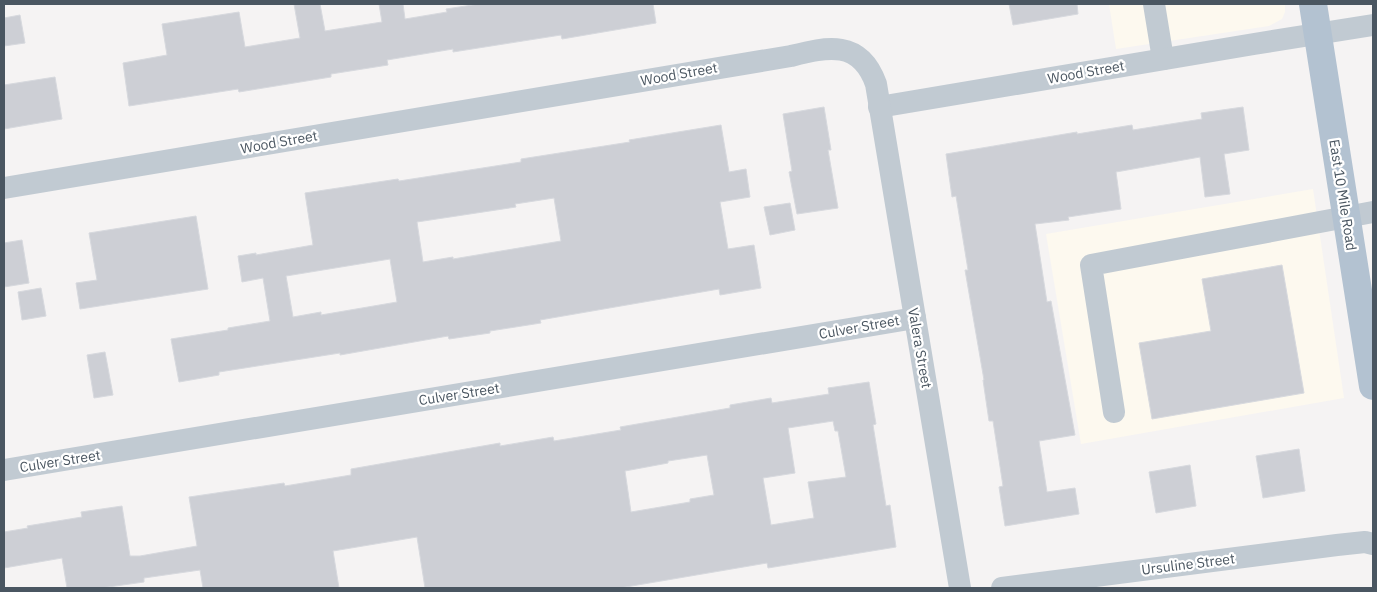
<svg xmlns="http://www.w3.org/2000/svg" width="1377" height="592" font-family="'IBM Plex Sans',sans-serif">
	<rect width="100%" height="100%" fill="#f5f3f3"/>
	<!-- commercial -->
	<g fill="#fdf9ef">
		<polygon points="1109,4 1285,4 1285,12 1282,19 1269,26 1116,49"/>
		<polygon points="1313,189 1344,398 1081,444 1046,234"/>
	</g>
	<!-- building -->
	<g fill="#cdcfd5" stroke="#d7d9de" fill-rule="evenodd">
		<polygon points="294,4 320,4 325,31 382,22 379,4 403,4 405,19 447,12 446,9 479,4 653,4 656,23 562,39 561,35 453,52 453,49 387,60 388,65 331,74 331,77 239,92 238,89 129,106 123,63 167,55 162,24 239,12 245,47 300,38"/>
		<polygon points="1009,4 1077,4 1078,14 1013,25"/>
		<polygon points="20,15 25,43 4,46 4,18"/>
		<polygon points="55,77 62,119 4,129 4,85"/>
		<polygon points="824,107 831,150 828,150 838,208 797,214 789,172 792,171 783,114"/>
		<polygon points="1243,107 1249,150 1224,154 1230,194 1205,197 1200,157 1116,172 1121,209 1068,217 1069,220 1035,224 1047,302 1051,301 1075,435 1039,441 1047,492 1075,488 1079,514 1005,526 999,487 1003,486 993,421 989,421 983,380 984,380 965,270 968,270 956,196 952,197 946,154 1077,132 1077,134 1132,125 1133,130 1202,119 1201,113"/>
		<path d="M 721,125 L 729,172 L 746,169 L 750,197 L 720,202 L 728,249 L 754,245 L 761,288 L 720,295 L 719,289 L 540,320 L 541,323 L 490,331 L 490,333 L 449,339 L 448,336 L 340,355 L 340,353 L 219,372 L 219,375 L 179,382 L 171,339 L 228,330 L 228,328 L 270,321 L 263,278 L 242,282 L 238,256 L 256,253 L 256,255 L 313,245 L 305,193 L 398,179 L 399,181 L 521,162 L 521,159 L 630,142 L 629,140 ZM 554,198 L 561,241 L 453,259 L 453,257 L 423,262 L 417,222 L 516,207 L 515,204 ZM 390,259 L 397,302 L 321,315 L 321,312 L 293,317 L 286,276 Z"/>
		<polygon points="790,203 795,230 770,235 764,207"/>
		<polygon points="196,216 208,289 80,309 76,283 97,280 89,233"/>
		<polygon points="22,240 29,283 4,287 4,243"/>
		<polygon points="1282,265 1304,393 1152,419 1139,343 1211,331 1202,279"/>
		<polygon points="41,288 46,316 22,320 18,292"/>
		<polygon points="105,352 113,395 94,398 87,355"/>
		<path d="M 869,382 L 876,424 L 873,425 L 886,506 L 890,505 L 896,547 L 768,568 L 767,563 L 620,588 L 425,588 L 417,537 L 333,551 L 339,588 L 203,588 L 200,570 L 144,578 L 144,582 L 101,588 L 67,588 L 62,558 L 4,568 L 4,532 L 28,528 L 27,526 L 82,517 L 81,512 L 122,506 L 130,556 L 140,556 L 197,546 L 189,497 L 284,483 L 285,486 L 351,475 L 351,469 L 500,443 L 500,446 L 553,437 L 554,441 L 621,430 L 620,427 L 730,408 L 730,405 L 771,398 L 772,403 L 829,394 L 828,388 ZM 833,421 L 835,431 L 838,431 L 846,477 L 808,482 L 814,518 L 771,525 L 763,478 L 795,473 L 788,428 ZM 707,455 L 714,495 L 690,499 L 690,502 L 631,512 L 625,471 L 668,463 L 668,461 Z"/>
		<polygon points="1299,449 1305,491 1263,498 1256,456"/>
		<polygon points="1190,465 1196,506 1156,513 1149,472"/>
	</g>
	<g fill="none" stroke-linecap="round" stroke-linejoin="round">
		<!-- minor -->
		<g stroke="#c1cad2" stroke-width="22">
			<polyline points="1154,4 1163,59"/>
			<polyline points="879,107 1254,44 1373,25"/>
			<path d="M 4,188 L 791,56 C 827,47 860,39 876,84 L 960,588"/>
			<polyline points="1114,412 1091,265 1373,212"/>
			<polyline points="4,470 915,318"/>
			<polyline points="1002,588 1337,545 1365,542 1373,544"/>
		</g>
		<!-- major -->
		<polyline stroke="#b3c2d1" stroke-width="28" points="1313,4 1373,386"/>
	</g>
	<g text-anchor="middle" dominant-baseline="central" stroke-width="4.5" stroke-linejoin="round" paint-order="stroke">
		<!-- street labels -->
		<g font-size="14" fill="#4a5661" stroke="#fff">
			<text transform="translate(1086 72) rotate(-10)">Wood Street</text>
			<text transform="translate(679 74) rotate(-10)">Wood Street</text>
			<text transform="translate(279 142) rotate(-10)">Wood Street</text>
			<text transform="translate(1343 195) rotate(81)">East 10 Mile Road</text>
			<text transform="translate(859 327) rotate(-10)">Culver Street</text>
			<text transform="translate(920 348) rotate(80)">Valera Street</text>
			<text transform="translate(459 394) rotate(-9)">Culver Street</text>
			<text transform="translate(60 461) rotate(-9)">Culver Street</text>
			<text transform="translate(1188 564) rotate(-7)">Ursuline Street</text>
		</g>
	</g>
	<!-- border -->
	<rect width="1377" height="592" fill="none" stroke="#4a5661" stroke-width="10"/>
</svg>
